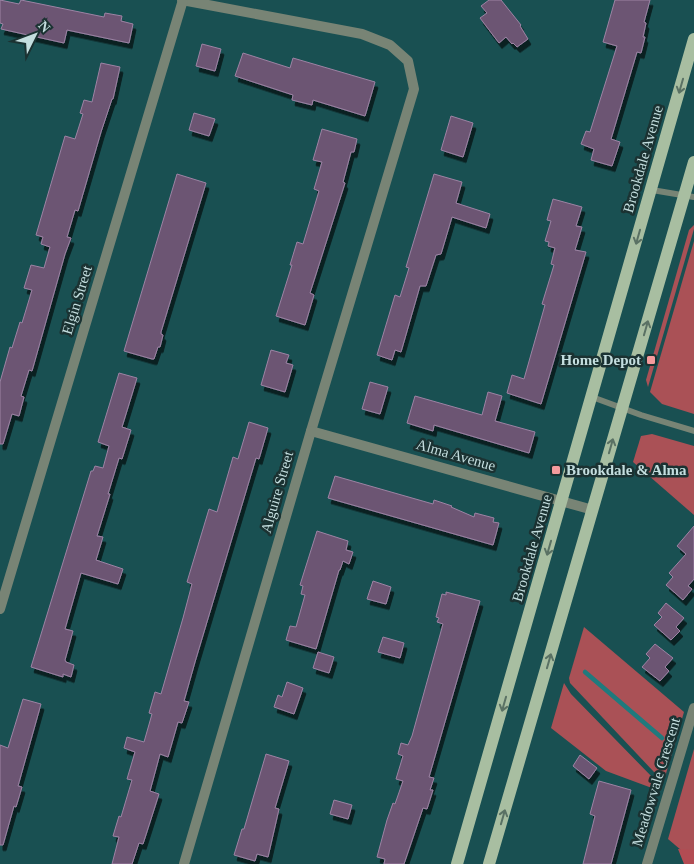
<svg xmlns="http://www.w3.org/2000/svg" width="694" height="864" font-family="Georgia,serif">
	<defs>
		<filter id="shadow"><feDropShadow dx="3" dy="5.5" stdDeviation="0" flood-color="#0009"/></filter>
	</defs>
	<rect width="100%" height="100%" fill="#195052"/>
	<!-- green -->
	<g fill="#aa5156">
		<polygon points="694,225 694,229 648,387 646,380 689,230"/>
		<polygon points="694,241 694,414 662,404 650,392"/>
		<polygon points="652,434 694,446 694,515 633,462 641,436"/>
		<polygon points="584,627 684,712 665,777 654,772 570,683 569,678"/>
		<polygon points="564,683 571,694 655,780 662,784 660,791 606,771 551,728"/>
		<polygon points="694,749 694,861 668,839"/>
	</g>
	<!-- forest -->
	<polygon fill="#b34c53" points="678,849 694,850 694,864 684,864"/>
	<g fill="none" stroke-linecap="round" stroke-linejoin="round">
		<!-- stream -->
		<polyline stroke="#207a7d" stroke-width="4.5" points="585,672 662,738"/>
	</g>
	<!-- building -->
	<g fill="#6c5573" stroke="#9d83a4" filter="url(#shadow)">
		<polygon points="0,0 19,4 21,0 104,17 105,13 122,16 121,21 133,24 129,43 67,30 64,43 1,29 3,24 0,23"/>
		<polygon points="489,0 501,0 521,25 520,26 528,39 517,47 513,43 512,44 506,37 499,43 480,18 487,13 481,6"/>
		<polygon points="615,0 650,0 644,22 646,23 643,37 645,37 641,53 637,52 611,139 620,142 612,166 591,160 594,149 581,144 586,131 590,132 617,46 603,42"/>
		<polygon points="202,44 221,49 215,71 196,66"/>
		<polygon points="243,53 290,68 293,58 375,82 365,116 313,100 312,105 292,100 293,95 235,76"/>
		<polygon points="101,63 120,67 113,99 112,99 101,132 78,211 75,210 67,237 71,238 65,254 32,371 29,370 21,396 24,397 19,416 12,414 3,444 0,444 0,382 10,347 12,348 20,322 22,323 32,290 24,288 31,265 44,268 50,247 41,244 43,237 36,235 65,136 75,139 83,114 80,113 84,100 92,102"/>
		<polygon points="194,113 215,119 209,136 189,130"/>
		<polygon points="451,116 473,123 463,157 441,150"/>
		<polygon points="322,129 357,139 354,152 351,152 343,182 345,183 310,293 314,295 305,325 276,316 292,265 290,265 297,242 303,244 319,191 314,189 322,162 313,160"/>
		<polygon points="177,174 206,183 161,332 161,334 163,335 160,347 158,347 154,359 152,359 124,351"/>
		<polygon points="434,174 462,182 456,203 490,214 486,228 452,217 441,254 436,255 426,286 420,286 401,352 395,350 392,360 377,355 395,295 400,297 409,268 406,267"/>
		<polygon points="553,199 582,207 576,226 582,227 575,250 586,252 541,404 507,393 512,375 524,379 545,305 542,304 554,265 551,264 555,248 548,246 549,242 545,241 551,221 547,220"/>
		<polygon points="271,350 289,355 286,363 293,365 285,392 261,385"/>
		<polygon points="119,373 137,378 122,427 131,430 122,459 119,458 108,494 110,494 97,536 103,537 96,560 123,569 118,584 81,573 65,629 73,631 65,660 66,662 74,665 71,677 63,674 63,677 31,667 91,471 93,471 95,466 103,468 109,446 98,442"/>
		<polygon points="370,382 388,387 380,414 362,409"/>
		<polygon points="488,392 502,396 495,421 535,432 529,453 434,425 433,431 407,423 415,396 482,415"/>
		<polygon points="249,422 268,428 259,459 256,458 195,662 184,701 189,702 182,723 178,722 168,757 160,754 150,791 159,794 143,844 139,843 132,864 112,864 119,837 113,836 119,816 121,817 132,780 127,779 135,752 124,748 127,737 144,742 152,714 149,713 155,692 161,694 183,618 192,584 187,582 209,509 217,512 233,457 238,459"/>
		<polygon points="335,476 433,504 434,500 452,506 451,507 474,517 475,513 494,518 493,522 499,523 493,545 328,498"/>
		<polygon points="694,526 694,579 688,586 692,589 683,600 666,585 673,577 669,573 686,554 677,546"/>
		<polygon points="317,531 348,541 346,550 353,552 349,564 343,561 340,570 339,570 316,649 286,640 290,626 296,627 305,595 301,594 303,586 300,585"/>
		<polygon points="373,581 391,587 386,604 367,599"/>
		<polygon points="446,592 480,601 429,777 434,778 430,790 433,790 427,809 423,808 404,864 384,864 385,859 377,857 387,820 393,803 395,804 403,781 396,779 403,756 398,754 401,743 408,745 412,736 443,624 437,622 439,618 436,617 442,594 446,595"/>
		<polygon points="666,603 684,618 676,627 680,631 671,640 654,625 662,617 658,613"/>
		<polygon points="383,637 404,643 400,658 378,652"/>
		<polygon points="655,644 673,658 665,667 669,671 660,681 642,667 650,658 646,654"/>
		<polygon points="318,652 334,657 329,673 313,668"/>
		<polygon points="287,682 303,688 294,714 274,707 278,695 282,697"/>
		<polygon points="23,699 41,704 18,786 22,787 16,807 14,806 3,845 0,845 0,745 8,748"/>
		<polygon points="266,754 289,761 275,808 279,809 268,857 257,854 255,861 234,855 242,829 244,829"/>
		<polygon points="580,755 597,768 589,779 573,766"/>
		<polygon points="599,781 631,790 611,864 583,864 595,816 590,814"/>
		<polygon points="334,800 352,805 348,819 330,814"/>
	</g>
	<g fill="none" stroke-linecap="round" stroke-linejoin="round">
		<!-- service -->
		<g stroke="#788475" stroke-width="6">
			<polyline points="652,190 694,197"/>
			<polyline points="592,397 641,415 694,431"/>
		</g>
		<!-- minor -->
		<g stroke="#788475" stroke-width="10">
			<polyline points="182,0 362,34 390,45 408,61 414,89 311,431 184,864"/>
			<polyline points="311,431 593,510"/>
			<polyline points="0,609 183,0"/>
			<polyline points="647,864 694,708"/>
		</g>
		<!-- primary -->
		<g stroke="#a8bea1" stroke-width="12">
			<polyline points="457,864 694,39"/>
			<polyline points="489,864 694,162"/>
		</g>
	</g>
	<!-- one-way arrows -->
	<defs><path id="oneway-shaft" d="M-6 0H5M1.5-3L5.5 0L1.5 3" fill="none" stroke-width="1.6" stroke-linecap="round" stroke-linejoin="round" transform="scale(1.25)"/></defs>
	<g stroke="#5a7164">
		<use href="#oneway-shaft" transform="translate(681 86) rotate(106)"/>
		<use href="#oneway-shaft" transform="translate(638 237) rotate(106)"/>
		<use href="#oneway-shaft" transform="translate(646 328) rotate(-74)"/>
		<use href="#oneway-shaft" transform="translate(611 446) rotate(-74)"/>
		<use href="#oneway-shaft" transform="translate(549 548) rotate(106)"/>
		<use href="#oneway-shaft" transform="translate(549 661) rotate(-74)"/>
		<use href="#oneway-shaft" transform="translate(504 704) rotate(106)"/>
		<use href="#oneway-shaft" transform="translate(503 817) rotate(-74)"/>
	</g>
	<!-- markers -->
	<g fill="#f59b9d" stroke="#1b3232" stroke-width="2">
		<rect x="646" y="355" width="10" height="10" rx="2.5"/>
		<rect x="551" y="465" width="10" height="10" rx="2.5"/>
	</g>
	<g text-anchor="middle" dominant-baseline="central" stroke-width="5" stroke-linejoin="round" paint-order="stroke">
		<!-- street labels -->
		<g font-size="15" fill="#c4dedf" stroke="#1b3232">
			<text transform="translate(643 159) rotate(-74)">Brookdale Avenue</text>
			<text transform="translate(77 300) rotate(-73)">Elgin Street</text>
			<text transform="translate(456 455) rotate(16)">Alma Avenue</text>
			<text transform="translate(277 492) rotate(-74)">Alguire Street</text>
			<text transform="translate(532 548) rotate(-74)">Brookdale Avenue</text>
			<text transform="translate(656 782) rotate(-73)">Meadowvale Crescent</text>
		</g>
		<!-- poi labels -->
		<g font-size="15" font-weight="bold" fill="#c4dedf" stroke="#1b3232" text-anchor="end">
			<text x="641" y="360">Home Depot</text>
			<text x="566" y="470" text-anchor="start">Brookdale &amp; Alma</text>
		</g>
	</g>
	<!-- north arrow -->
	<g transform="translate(35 35) rotate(48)" stroke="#1b3232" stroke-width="4" paint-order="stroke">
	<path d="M0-4L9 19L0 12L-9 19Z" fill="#c4dedf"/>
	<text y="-8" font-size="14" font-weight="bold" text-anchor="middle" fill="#c4dedf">N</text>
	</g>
</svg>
